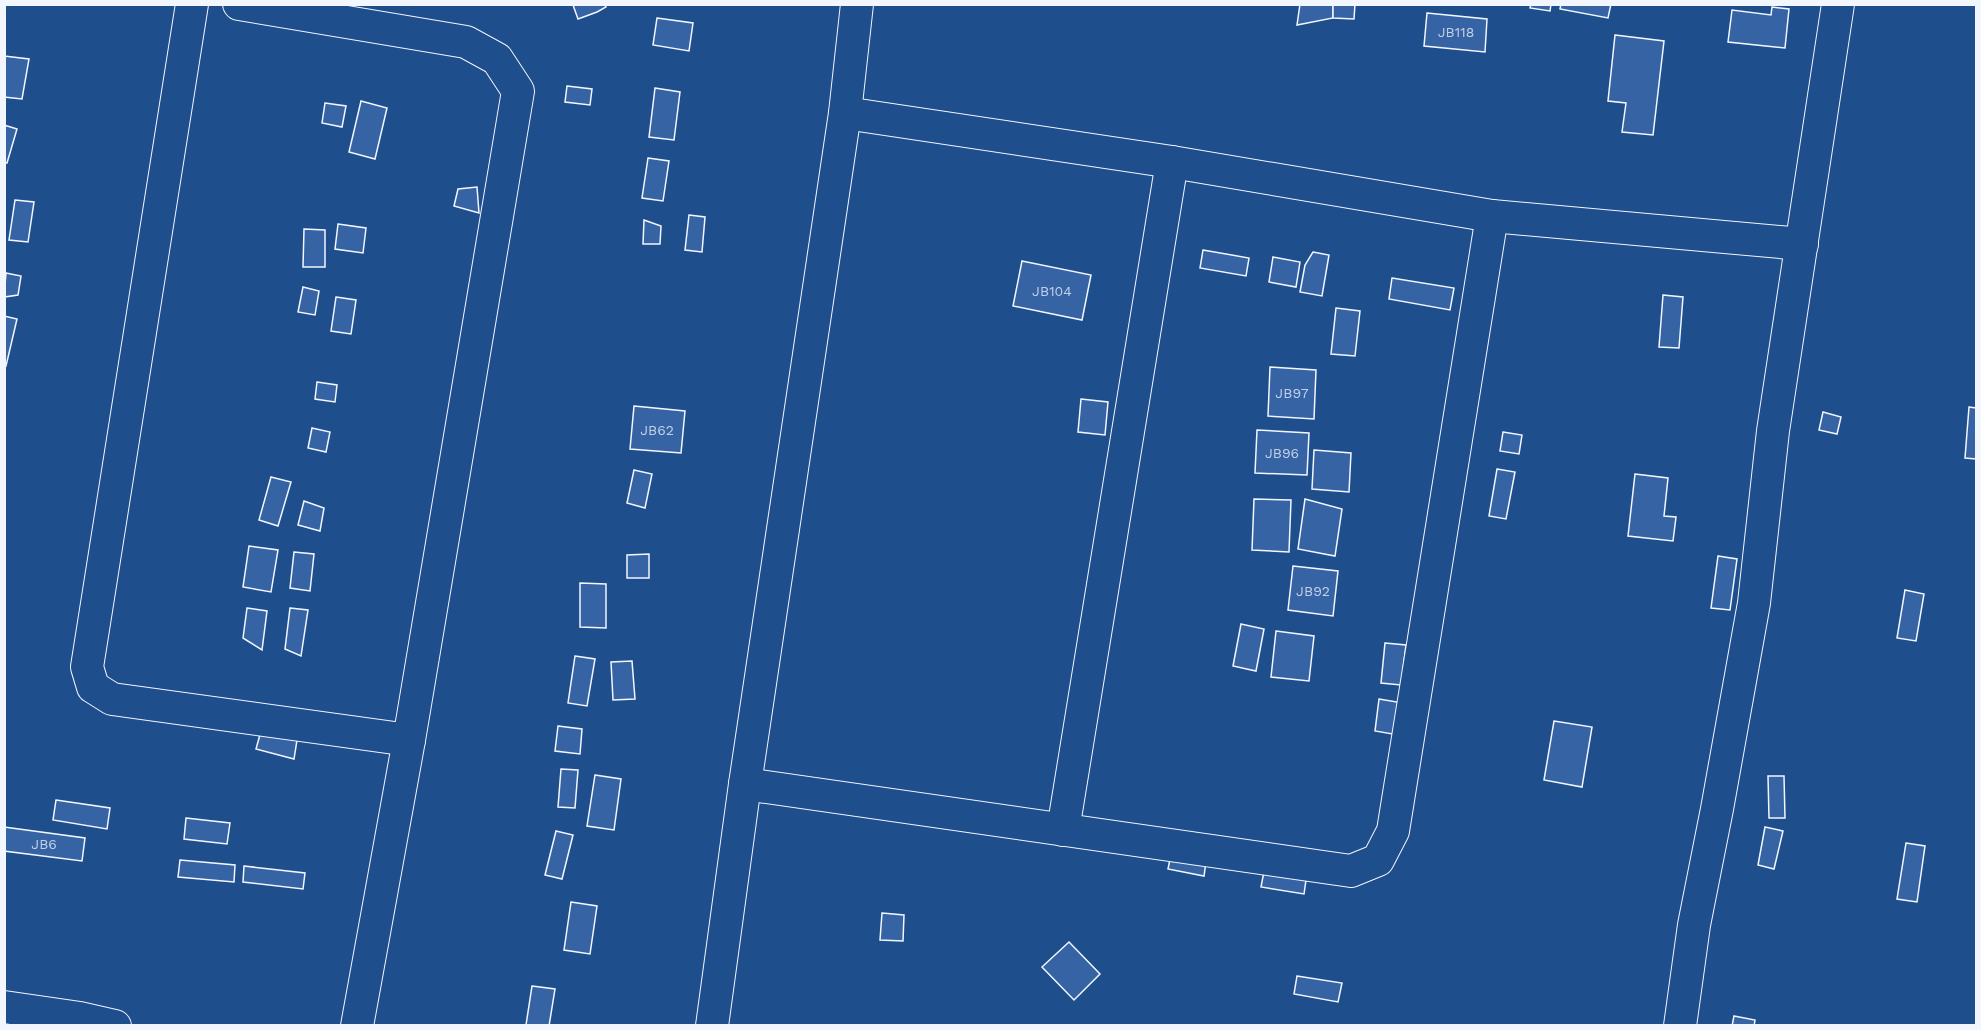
<svg xmlns="http://www.w3.org/2000/svg" width="1981" height="1030" font-family="'Work Sans',sans-serif">
	<rect width="100%" height="100%" fill="#1f4e8c"/>
	<!-- building -->
	<g fill="#3563a3" stroke="#f2f6ff" stroke-width="1.5">
		<polygon points="605,4 606,7 597,12 578,19 573,5"/>
		<polygon points="1300,4 1333,4 1333,18 1297,25"/>
		<polygon points="1333,4 1355,4 1354,19 1333,18"/>
		<polygon points="1531,4 1551,4 1550,11 1530,8"/>
		<polygon points="1561,4 1611,4 1608,18 1560,9"/>
		<polygon points="1772,7 1789,9 1785,48 1728,42 1732,10 1771,15"/>
		<polygon points="1427,13 1487,19 1485,52 1424,46"/>
		<polygon points="657,18 693,23 689,51 653,45"/>
		<polygon points="1615,35 1664,41 1653,135 1622,132 1626,103 1608,101"/>
		<polygon points="4,56 29,59 22,99 4,97"/>
		<polygon points="567,86 592,89 590,105 565,102"/>
		<polygon points="655,88 680,92 674,140 649,137"/>
		<polygon points="361,101 387,108 375,159 349,152"/>
		<polygon points="325,103 346,106 342,127 322,123"/>
		<polygon points="4,125 17,129 7,163 4,162"/>
		<polygon points="648,158 669,161 663,201 642,198"/>
		<polygon points="477,187 479,213 454,206 458,189"/>
		<polygon points="15,200 34,202 28,242 9,240"/>
		<polygon points="689,215 705,217 702,252 685,250"/>
		<polygon points="644,220 661,226 660,244 643,244"/>
		<polygon points="338,224 366,228 363,253 335,249"/>
		<polygon points="304,229 325,230 325,267 303,267"/>
		<polygon points="1203,250 1249,258 1246,276 1200,268"/>
		<polygon points="1313,252 1329,255 1322,296 1300,292 1305,265"/>
		<polygon points="1273,257 1300,262 1296,287 1269,282"/>
		<polygon points="1022,261 1091,275 1082,320 1013,306"/>
		<polygon points="6,273 21,276 18,295 4,297"/>
		<polygon points="1392,278 1454,288 1450,310 1389,299"/>
		<polygon points="303,287 319,291 315,315 298,312"/>
		<polygon points="1663,295 1683,297 1679,348 1659,347"/>
		<polygon points="336,297 356,300 351,334 331,331"/>
		<polygon points="1336,308 1360,311 1355,356 1331,354"/>
		<polygon points="4,316 17,319 6,366 4,365"/>
		<polygon points="1270,367 1316,370 1314,419 1268,416"/>
		<polygon points="317,382 337,385 335,402 315,399"/>
		<polygon points="1081,399 1108,402 1105,435 1078,432"/>
		<polygon points="634,406 685,411 681,453 630,449"/>
		<polygon points="1969,407 1976,408 1976,459 1965,458"/>
		<polygon points="1823,412 1841,417 1837,434 1819,430"/>
		<polygon points="312,428 330,432 326,452 308,448"/>
		<polygon points="1257,430 1309,433 1307,475 1255,473"/>
		<polygon points="1503,432 1522,435 1519,454 1500,451"/>
		<polygon points="1314,450 1351,453 1349,492 1312,489"/>
		<polygon points="1497,469 1515,472 1506,519 1489,516"/>
		<polygon points="634,470 652,474 645,508 627,503"/>
		<polygon points="1635,474 1668,478 1664,516 1676,517 1673,541 1628,536"/>
		<polygon points="271,477 291,482 278,526 259,520"/>
		<polygon points="1254,499 1291,500 1289,552 1252,550"/>
		<polygon points="1305,499 1342,509 1335,556 1298,549"/>
		<polygon points="304,501 324,508 320,531 298,525"/>
		<polygon points="249,546 278,550 271,592 243,587"/>
		<polygon points="294,552 314,554 310,591 290,588"/>
		<polygon points="649,554 649,578 627,578 627,555"/>
		<polygon points="1718,556 1737,559 1730,610 1711,608"/>
		<polygon points="1293,566 1338,571 1333,616 1288,610"/>
		<polygon points="580,583 606,584 606,628 580,627"/>
		<polygon points="1905,590 1924,594 1916,641 1897,638"/>
		<polygon points="247,608 267,611 262,650 243,638"/>
		<polygon points="290,608 308,610 301,656 285,649"/>
		<polygon points="1241,624 1264,629 1256,671 1233,666"/>
		<polygon points="1276,631 1314,636 1309,681 1271,677"/>
		<polygon points="1385,643 1406,645 1401,685 1381,683"/>
		<polygon points="575,656 595,659 587,706 568,703"/>
		<polygon points="632,661 635,699 613,700 611,662"/>
		<polygon points="1379,699 1403,703 1398,735 1375,731"/>
		<polygon points="1554,721 1592,727 1582,787 1544,780"/>
		<polygon points="558,726 582,729 580,754 555,751"/>
		<polygon points="261,731 297,740 294,759 256,749"/>
		<polygon points="561,769 578,770 575,808 558,807"/>
		<polygon points="595,775 621,779 614,830 587,826"/>
		<polygon points="1768,776 1784,776 1785,818 1769,818"/>
		<polygon points="56,800 110,808 107,829 53,820"/>
		<polygon points="186,818 230,823 227,844 184,839"/>
		<polygon points="4,827 85,838 82,861 4,851"/>
		<polygon points="1765,827 1783,831 1774,869 1758,865"/>
		<polygon points="556,831 573,835 562,879 545,875"/>
		<polygon points="1906,843 1925,846 1917,902 1897,899"/>
		<polygon points="1172,849 1207,855 1204,876 1168,869"/>
		<polygon points="180,860 235,865 234,882 178,877"/>
		<polygon points="244,866 305,873 303,889 243,882"/>
		<polygon points="1265,866 1307,873 1304,894 1261,887"/>
		<polygon points="571,902 597,906 590,954 564,950"/>
		<polygon points="882,913 904,915 903,941 880,940"/>
		<polygon points="1069,942 1100,974 1074,1000 1042,967"/>
		<polygon points="1297,976 1342,983 1338,1002 1294,994"/>
		<polygon points="532,986 555,989 549,1026 526,1025"/>
		<polygon points="1734,1016 1755,1020 1754,1026 1732,1026"/>
	</g>
	<g fill="none" stroke-linecap="round" stroke-linejoin="round">
		<defs>
			<g id="minor">
				<polyline points="192,4 87,667 93,687 112,699 409,740 518,91 497,59 466,42 239,4"/>
				<polyline points="845,113 1172,162 1492,216 1802,244"/>
				<polyline points="745,784 1351,871 1378,860 1393,831 1492,216"/>
				<polyline points="1063,830 1172,162"/>
				<polyline points="4,1007 80,1018 115,1026"/>
				<polyline points="357,1026 409,740"/>
				<polyline points="712,1026 745,784 845,113 857,4"/>
				<polyline points="1680,1026 1694,925 1717,809 1754,603 1773,431 1838,4"/>
			</g>
		</defs>
		<!-- minor casing -->
		<use href="#minor" stroke="#f2f6ff" stroke-width="34"/>
		<!-- minor -->
		<use href="#minor" stroke="#1f4e8c" stroke-width="32"/>
	</g>
	<g text-anchor="middle" dominant-baseline="central" stroke-width="4.5" stroke-linejoin="round" paint-order="stroke">
		<!-- number labels -->
		<g font-size="14" fill="#c3d1e8">
			<text x="1456" y="32">JB118</text>
			<text x="1052" y="291">JB104</text>
			<text x="1292" y="393">JB97</text>
			<text x="657" y="430">JB62</text>
			<text x="1282" y="453">JB96</text>
			<text x="1313" y="591">JB92</text>
			<text x="44" y="844">JB6</text>
		</g>
	</g>
	<!-- border -->
	<rect width="1981" height="1030" fill="none" stroke="#f2f6ff" stroke-width="12"/>
</svg>
